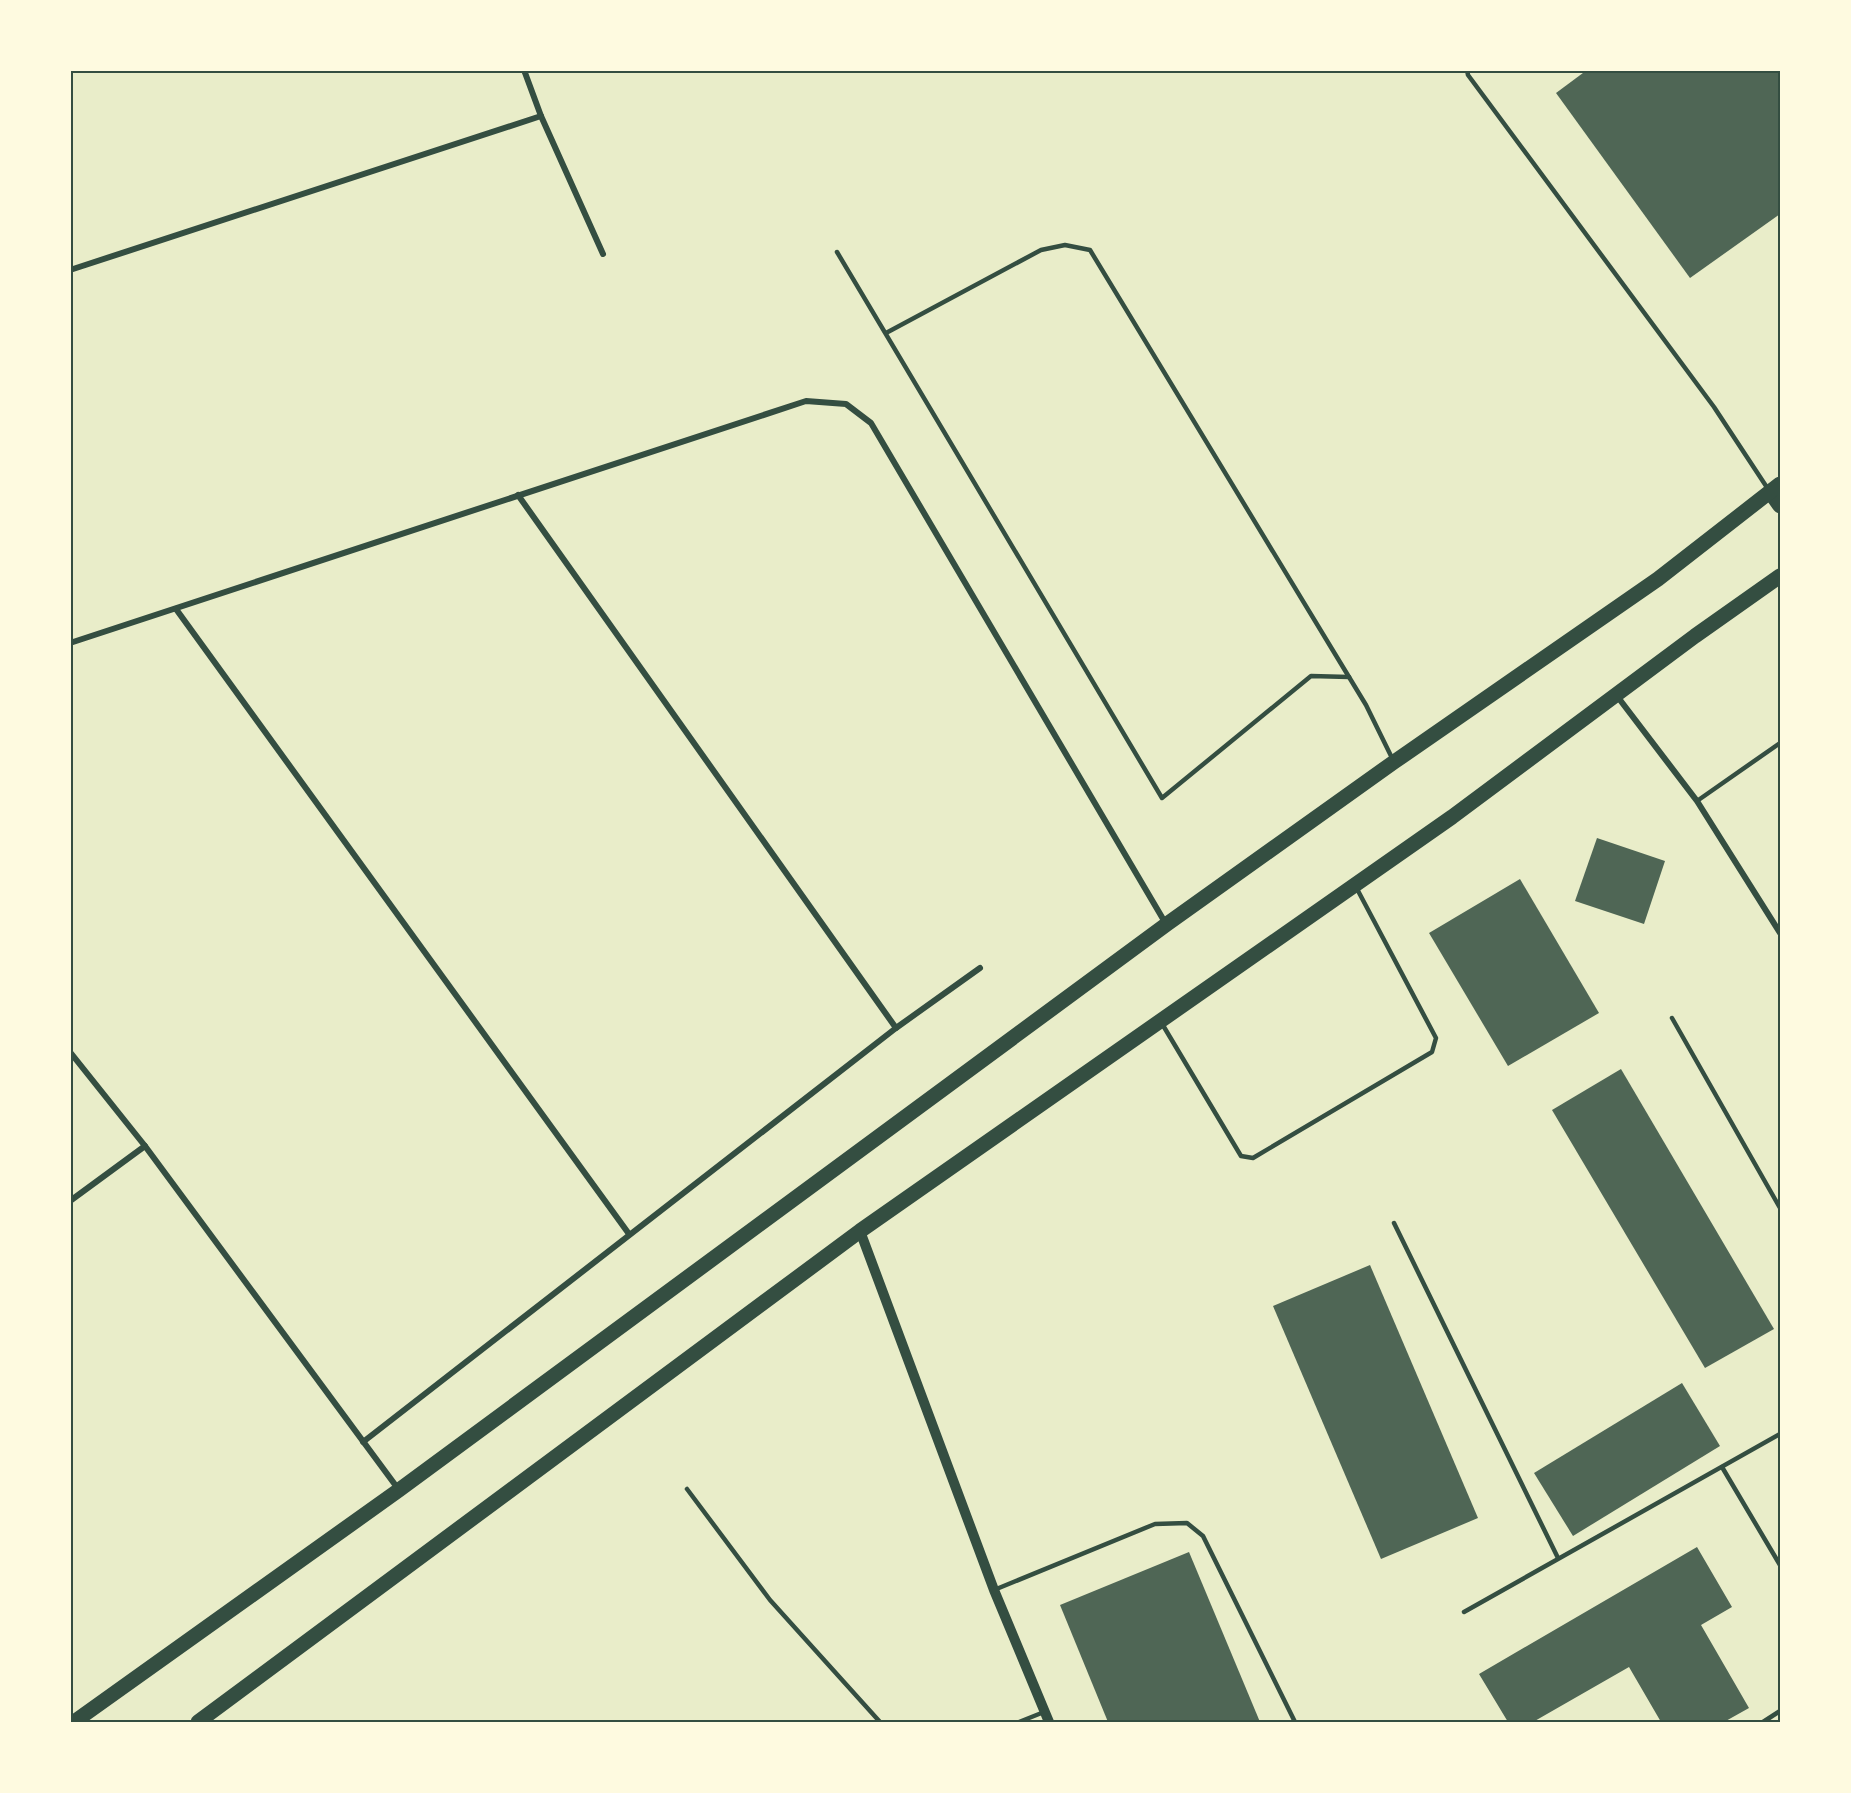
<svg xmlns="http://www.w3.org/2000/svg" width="1851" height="1793" font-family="'Source Sans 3',sans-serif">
	<rect width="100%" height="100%" fill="#e9edc9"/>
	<!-- building -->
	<g fill="#4f6655">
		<polygon points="1587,70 1780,70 1780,214 1690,278 1556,93"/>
		<polygon points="1597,838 1665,861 1644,924 1575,901"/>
		<polygon points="1520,879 1599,1013 1508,1066 1429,933"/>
		<polygon points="1621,1069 1774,1329 1705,1368 1552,1110"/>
		<polygon points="1370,1265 1478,1518 1381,1559 1273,1306"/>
		<polygon points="1682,1383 1720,1446 1573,1536 1534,1473"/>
		<polygon points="1697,1547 1732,1607 1701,1625 1749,1708 1724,1722 1661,1722 1629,1667 1533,1722 1508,1722 1479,1674"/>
		<polygon points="1189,1552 1260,1722 1108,1722 1060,1605"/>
	</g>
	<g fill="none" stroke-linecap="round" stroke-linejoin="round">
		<!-- service -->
		<g stroke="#344e41" stroke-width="4.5">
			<polyline points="1467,70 1468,75 1714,407 1768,489"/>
			<polyline points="837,252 1162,798 1311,676 1349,677 1366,705 1393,760"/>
			<polyline points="886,333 1041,250 1065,245 1090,250 1349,677"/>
			<polyline points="1697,801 1780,743"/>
			<polyline points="1672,1018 1780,1208"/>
			<polyline points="1161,1022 1241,1156 1253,1158 1432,1052 1436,1038 1356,887"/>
			<polyline points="1394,1223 1558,1558"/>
			<polyline points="1722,1467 1780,1565"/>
			<polyline points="687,1489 770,1600 880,1722"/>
			<polyline points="994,1590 1155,1524 1187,1523 1203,1536 1295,1722"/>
			<polyline points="1464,1612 1780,1434"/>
			<polyline points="1019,1722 1044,1712"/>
			<polyline points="1763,1722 1780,1711"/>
		</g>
		<!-- minor -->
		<g stroke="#344e41" stroke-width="6">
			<polyline points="524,70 541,116 603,254"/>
			<polyline points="70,270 541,116"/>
			<polyline points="518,495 896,1028"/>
			<polyline points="176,609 629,1234"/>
			<polyline points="70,643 806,401 846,404 871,423 1166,924"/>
			<polyline points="1617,696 1697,801 1780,933"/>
			<polyline points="70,1052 145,1146 399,1490"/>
			<polyline points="70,1201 145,1146"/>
			<polyline points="363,1442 896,1028 980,968"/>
		</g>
		<!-- tertiary -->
		<polyline stroke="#344e41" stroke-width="10" points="860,1231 994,1590 1049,1722"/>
		<!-- primary -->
		<g stroke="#344e41" stroke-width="15">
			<polyline points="1770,492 1780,506"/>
			<polyline points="74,1722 399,1490 1167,924 1394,762 1658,579 1780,484"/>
			<polyline points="198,1722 860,1231 1452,817 1695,636 1780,576"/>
		</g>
	</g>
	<!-- border -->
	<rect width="1851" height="1793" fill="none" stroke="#fefae0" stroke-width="144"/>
	<rect x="72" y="72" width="1707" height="1649" fill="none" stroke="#344e41" stroke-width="2"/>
</svg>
